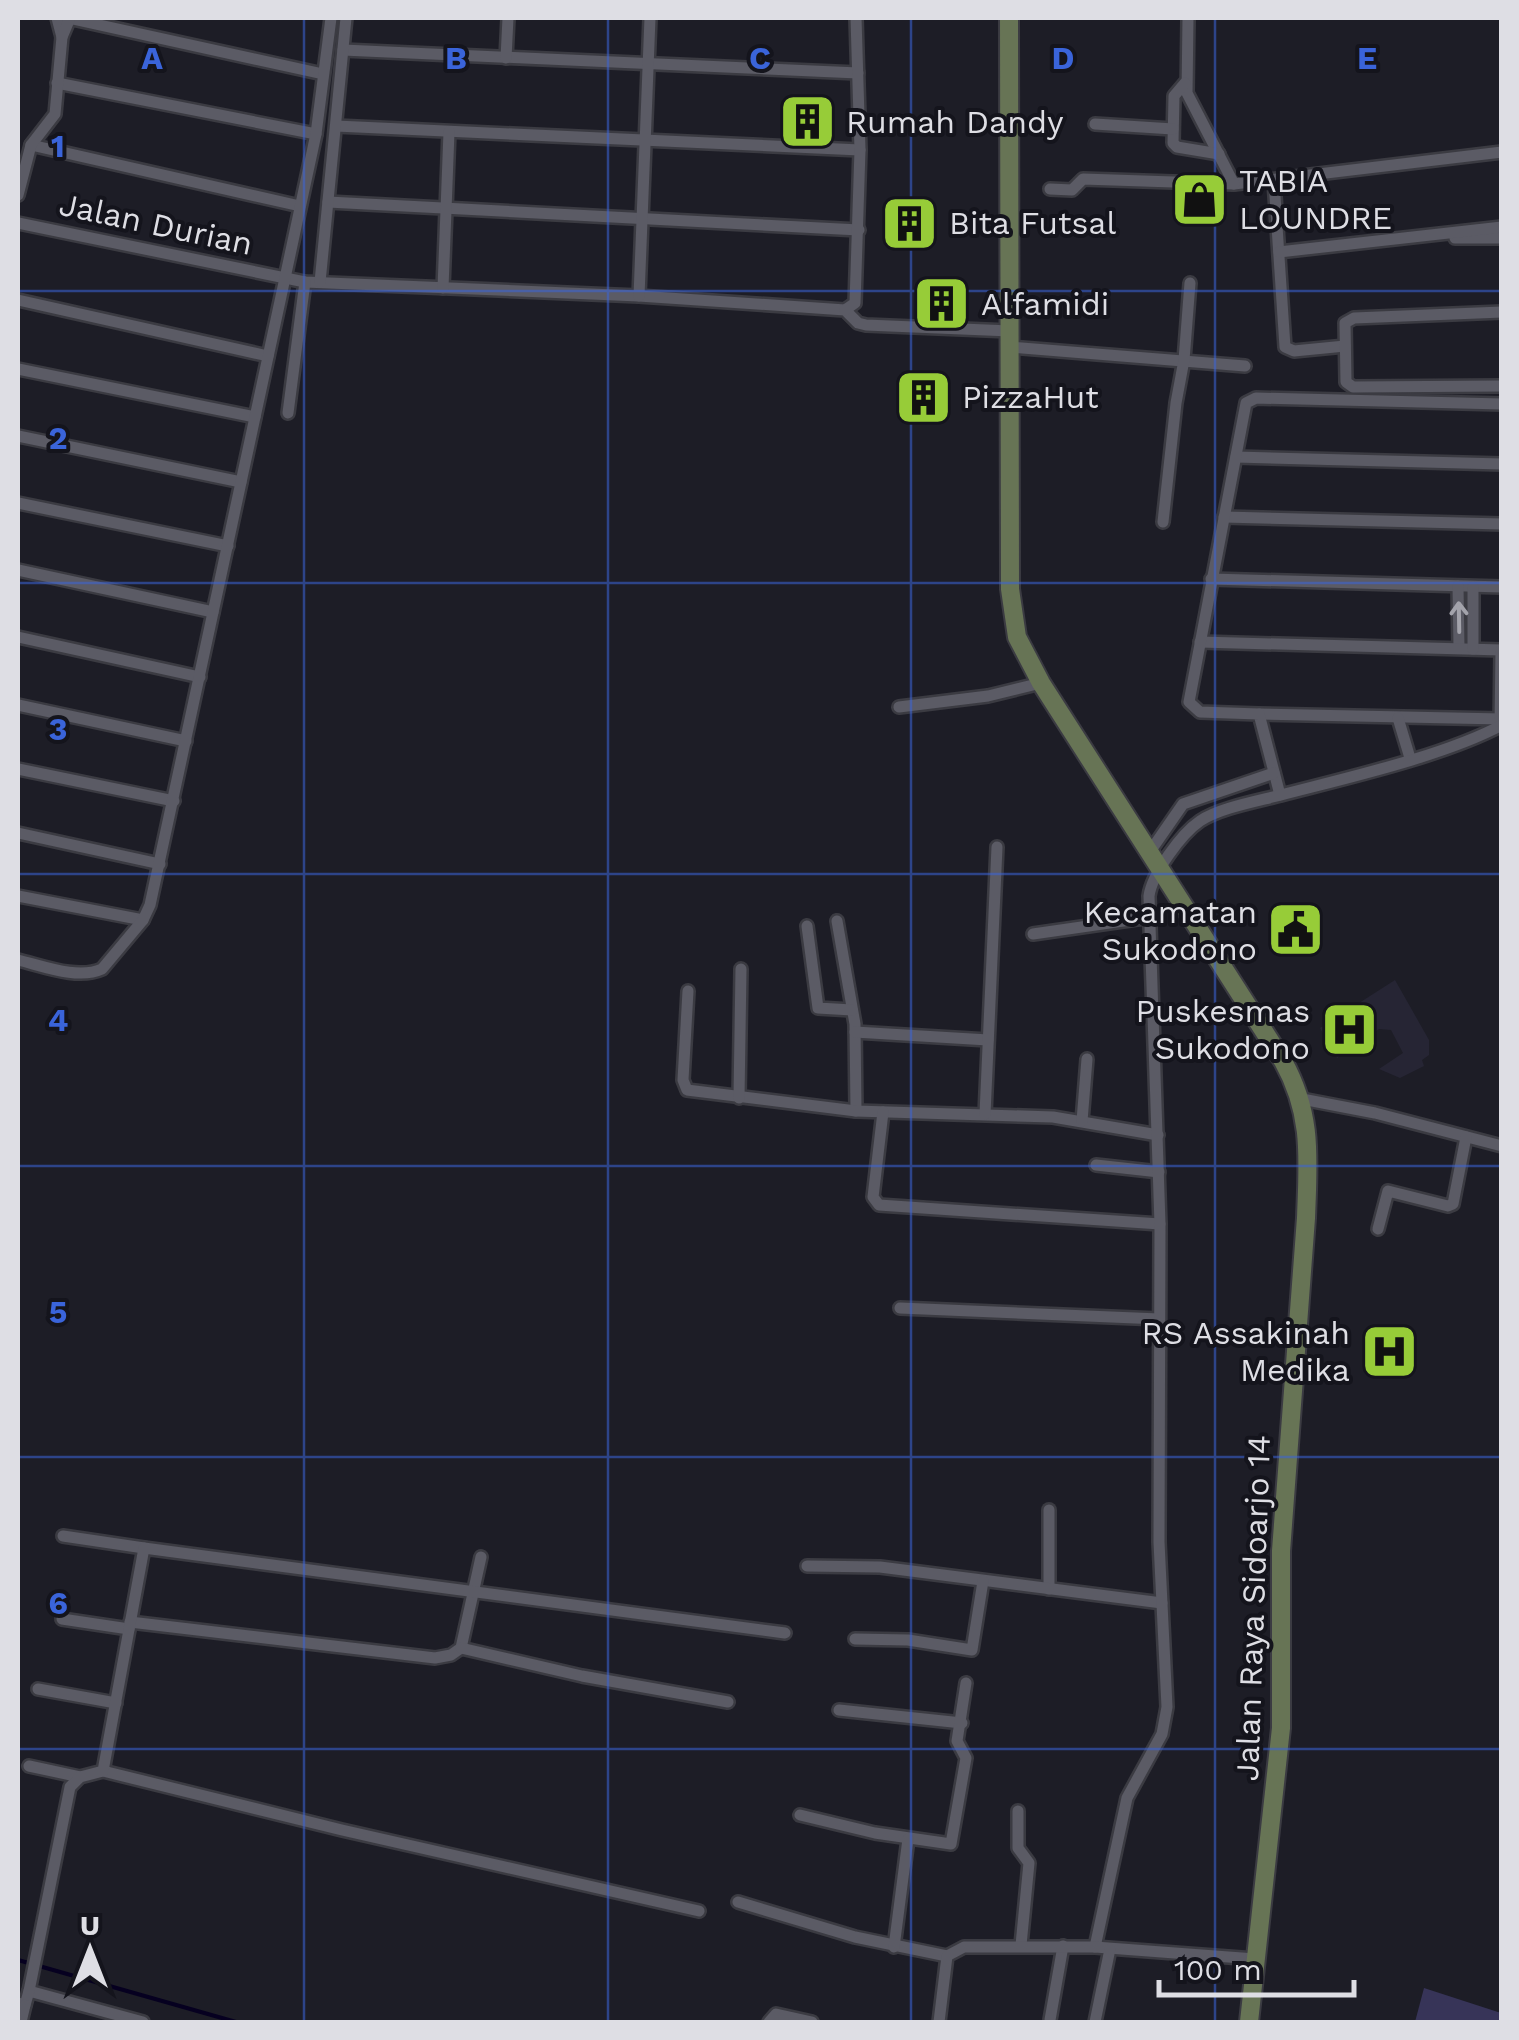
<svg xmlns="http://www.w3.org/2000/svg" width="1519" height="2040" font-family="'Work Sans',sans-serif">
	<rect width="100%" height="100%" fill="#1d1d26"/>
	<!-- built -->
	<polygon fill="#262534" points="1395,980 1429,1040 1429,1055 1422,1060 1424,1066 1400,1078 1379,1069 1403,1053 1391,1030 1379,1029 1337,1058 1320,1028"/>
	<!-- green -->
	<polygon fill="#373458" points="1424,1988 1501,2013 1501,2022 1415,2022"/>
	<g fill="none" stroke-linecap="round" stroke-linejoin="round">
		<!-- stream -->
		<polyline stroke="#060020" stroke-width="4" points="18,1960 236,2022"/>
		<defs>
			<g id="minor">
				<polyline points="57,18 62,37"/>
				<polyline points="68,18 323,74"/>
				<polyline points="1188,18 1187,93 1234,184 1502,152"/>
				<polyline points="343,50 858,73"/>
				<polyline points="506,58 508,18"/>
				<polyline points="57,83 316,134"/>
				<polyline points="1185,83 1174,96 1173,143 1177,147 1219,154"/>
				<polyline points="1095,124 1173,129"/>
				<polyline points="336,126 860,150"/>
				<polyline points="31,145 300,206"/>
				<polyline points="1274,181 1285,347 1294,351 1345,346"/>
				<polyline points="1050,189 1072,190 1083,179 1234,184"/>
				<polyline points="18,195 31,145 55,114 62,37 70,18"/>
				<polyline points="328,202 859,230"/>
				<polyline points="18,223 305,282 639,296 845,310 858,323 866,325 1010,331"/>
				<polyline points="1455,238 1502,238"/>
				<polyline points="1279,252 1502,227"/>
				<polyline points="320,282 346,18"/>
				<polyline points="443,288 449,132"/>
				<polyline points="639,296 650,18"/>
				<polyline points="18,300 268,356"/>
				<polyline points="845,310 855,303 860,150 856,18"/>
				<polyline points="1502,312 1354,318 1345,323 1346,382 1353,387 1502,386"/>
				<polyline points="1010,347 1245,366"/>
				<polyline points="18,369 255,417"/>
				<polyline points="288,413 305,282"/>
				<polyline points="18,436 241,482"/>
				<polyline points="1236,457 1502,464"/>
				<polyline points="18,503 228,546"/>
				<polyline points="1224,517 1502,524"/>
				<polyline points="1163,522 1176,403 1184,360 1190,283"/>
				<polyline points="18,570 213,612"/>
				<polyline points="1211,579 1502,587"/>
				<polyline points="1458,586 1459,648"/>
				<polyline points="18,637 200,677"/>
				<polyline points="1200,642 1502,650"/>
				<polyline points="1473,649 1473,587"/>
				<polyline points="18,705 186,741"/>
				<polyline points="899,707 988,696 1041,683"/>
				<polyline points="1259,714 1502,719"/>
				<polyline points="1398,718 1410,758"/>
				<polyline points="1500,726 1501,650"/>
				<polyline points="18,769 174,801"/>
				<polyline points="1280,795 1259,714 1200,712 1189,702 1246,403 1256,398 1502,404"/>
				<polyline points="18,833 160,864"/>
				<polyline points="1149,853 1183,804 1274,773"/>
				<polyline points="18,896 143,920"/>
				<polyline points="837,921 855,1024 856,1111"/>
				<polyline points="807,926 818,1008 852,1010"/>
				<polyline points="1033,934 1151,917"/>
				<path d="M 18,960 C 43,966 78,980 102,969 L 143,920 L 150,905 L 316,134 L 331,18"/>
				<polyline points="688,991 683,1080 687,1090 856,1111 1053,1117 1158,1135"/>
				<polyline points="855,1032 988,1040"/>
				<polyline points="739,1098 741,969"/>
				<polyline points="1302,1099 1375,1113 1502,1146"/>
				<polyline points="883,1112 873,1197 879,1205 1160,1224"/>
				<polyline points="985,1114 997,847"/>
				<polyline points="1082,1121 1087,1059"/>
				<polyline points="1096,1165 1159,1172"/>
				<polyline points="1378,1229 1388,1191 1448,1206 1453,1204 1466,1137"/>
				<polyline points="900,1308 1159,1319"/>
				<polyline points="1049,1510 1049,1589"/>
				<polyline points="63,1536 144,1548"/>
				<polyline points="807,1566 880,1567 1162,1603"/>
				<polyline points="62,1619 129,1629"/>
				<polyline points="130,1622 435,1658 451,1655 461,1648 481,1557"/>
				<polyline points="855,1639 908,1640 972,1650 983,1581"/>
				<polyline points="461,1648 582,1676 728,1702"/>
				<polyline points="38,1689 116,1703"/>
				<polyline points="839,1710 962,1723"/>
				<polyline points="29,1766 80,1777"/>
				<polyline points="103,1771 342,1830 699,1911"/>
				<polyline points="1018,1811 1018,1848 1029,1863 1021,1945"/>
				<polyline points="800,1815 875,1833 951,1844 966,1758 957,1741 966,1683"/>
				<polyline points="738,1902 855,1937 947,1956"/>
				<polyline points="894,1947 908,1839"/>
				<path d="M 1095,1947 L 1127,1798 L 1162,1734 L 1167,1707 L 1159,1542 L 1160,1224 L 1149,896 C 1152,874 1181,834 1200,821 C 1219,808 1258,801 1281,795 C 1346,778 1444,756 1502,725"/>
				<polyline points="29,1991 143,2022"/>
				<polyline points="18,2003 25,2005 29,1991 70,1787 80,1777 103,1771 144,1548 785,1633"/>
				<polyline points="1050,2020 1063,1946"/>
				<polyline points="21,2022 25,2005"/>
				<polyline points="769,2022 776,2014 812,2022"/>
				<polyline points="939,2022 947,1956 964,1947 1095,1947 1255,1959"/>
				<polyline points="1095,2022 1110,1949"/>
			</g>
			<path id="secondary" d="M 1009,18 L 1010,589 L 1017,637 L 1041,683 L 1283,1061 C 1313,1115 1308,1159 1306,1218 L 1281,1551 L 1281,1728 L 1249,2022"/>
		</defs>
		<!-- minor casing -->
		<use href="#minor" stroke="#3b3b42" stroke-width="16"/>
		<!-- secondary casing -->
		<use href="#secondary" stroke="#3b3b42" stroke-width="22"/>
		<!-- minor -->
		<use href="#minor" stroke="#5b5b65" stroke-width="11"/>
		<!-- secondary -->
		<use href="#secondary" stroke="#677455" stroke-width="18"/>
	</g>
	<!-- one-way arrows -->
	<defs><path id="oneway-shaft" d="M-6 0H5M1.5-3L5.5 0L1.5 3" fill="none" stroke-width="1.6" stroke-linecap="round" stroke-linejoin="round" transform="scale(2.5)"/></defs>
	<use stroke="#a3a3ab" href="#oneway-shaft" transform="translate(1459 617) rotate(-91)"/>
	<!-- grid -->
	<path fill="none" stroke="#3a64da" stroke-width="2.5" stroke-opacity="0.55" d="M 304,18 L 304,2022M 608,18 L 608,2022M 911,18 L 911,2022M 1215,18 L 1215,2022M 18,291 L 1502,291M 18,583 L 1502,583M 18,874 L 1502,874M 18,1166 L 1502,1166M 18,1457 L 1502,1457M 18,1749 L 1502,1749"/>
	<!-- icons -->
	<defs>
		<symbol id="building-square" viewBox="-11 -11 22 22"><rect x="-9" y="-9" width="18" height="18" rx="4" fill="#97cc38" stroke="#14141c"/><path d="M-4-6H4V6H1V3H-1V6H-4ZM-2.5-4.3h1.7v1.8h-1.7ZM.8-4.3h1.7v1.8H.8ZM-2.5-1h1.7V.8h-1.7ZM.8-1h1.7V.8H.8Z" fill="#111"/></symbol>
		<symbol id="shop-square" viewBox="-11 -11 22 22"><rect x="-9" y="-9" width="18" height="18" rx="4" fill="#97cc38" stroke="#14141c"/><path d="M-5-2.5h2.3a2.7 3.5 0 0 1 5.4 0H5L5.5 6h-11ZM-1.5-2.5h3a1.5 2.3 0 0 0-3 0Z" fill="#111"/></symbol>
		<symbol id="civic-square" viewBox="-11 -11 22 22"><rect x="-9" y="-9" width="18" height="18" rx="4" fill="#97cc38" stroke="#14141c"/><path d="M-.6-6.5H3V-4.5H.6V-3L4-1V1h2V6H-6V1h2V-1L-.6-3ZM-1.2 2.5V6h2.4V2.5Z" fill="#111"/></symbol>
		<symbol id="hospital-square" viewBox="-11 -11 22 22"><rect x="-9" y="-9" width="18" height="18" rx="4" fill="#97cc38" stroke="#14141c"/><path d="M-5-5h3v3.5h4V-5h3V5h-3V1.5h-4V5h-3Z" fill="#111"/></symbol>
	</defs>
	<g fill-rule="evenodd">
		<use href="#building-square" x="776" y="90" width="63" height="63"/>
		<use href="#shop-square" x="1168" y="168" width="63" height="63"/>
		<use href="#building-square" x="878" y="192" width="63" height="63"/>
		<use href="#building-square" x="910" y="272" width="63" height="63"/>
		<use href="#building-square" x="892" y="366" width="63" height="63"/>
		<use href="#civic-square" x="1264" y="898" width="63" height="63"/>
		<use href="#hospital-square" x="1318" y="998" width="63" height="63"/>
		<use href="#hospital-square" x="1358" y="1320" width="63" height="63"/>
	</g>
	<g text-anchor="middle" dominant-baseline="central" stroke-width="8" stroke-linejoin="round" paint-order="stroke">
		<!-- poi labels -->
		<g font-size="32" fill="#dedee4" stroke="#14141c" text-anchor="start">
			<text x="846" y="122">Rumah Dandy</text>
			<text x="1239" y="181">TABIA<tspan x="1239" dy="37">LOUNDRE</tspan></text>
			<text x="949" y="223">Bita Futsal</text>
			<text x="981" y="304">Alfamidi</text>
			<text x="962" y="397">PizzaHut</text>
			<text x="1257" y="912" text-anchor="end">Kecamatan<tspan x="1257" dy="37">Sukodono</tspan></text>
			<text x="1310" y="1011" text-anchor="end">Puskesmas<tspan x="1310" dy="37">Sukodono</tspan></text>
			<text x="1350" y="1333" text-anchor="end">RS Assakinah<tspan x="1350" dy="37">Medika</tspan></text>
		</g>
		<!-- street labels -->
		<g font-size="32" fill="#dedee4" stroke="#14141c">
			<text transform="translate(156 224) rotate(12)">Jalan Durian</text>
			<text transform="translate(1253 1608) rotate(-88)">Jalan Raya Sidoarjo 14</text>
		</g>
	</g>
	<g font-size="32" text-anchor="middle" font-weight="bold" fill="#3a64da" stroke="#14141c" stroke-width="8" stroke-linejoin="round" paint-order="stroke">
		<text x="152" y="69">A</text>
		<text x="456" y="69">B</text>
		<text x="760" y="69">C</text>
		<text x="1063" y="69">D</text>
		<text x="1367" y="69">E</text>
		<text x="58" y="157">1</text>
		<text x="58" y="449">2</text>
		<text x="58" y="740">3</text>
		<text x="58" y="1031">4</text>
		<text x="58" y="1323">5</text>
		<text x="58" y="1614">6</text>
	</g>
	<!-- border -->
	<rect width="1519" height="2040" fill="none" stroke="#dedee4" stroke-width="40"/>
	<!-- north arrow -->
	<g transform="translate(90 1950)" stroke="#14141c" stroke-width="8" paint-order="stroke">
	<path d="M0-8L18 38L0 25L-18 38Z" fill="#dedee4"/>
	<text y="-15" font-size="28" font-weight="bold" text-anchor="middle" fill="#dedee4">U</text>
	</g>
	<!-- scale -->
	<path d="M1159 1980v15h195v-15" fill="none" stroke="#dedee4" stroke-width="5"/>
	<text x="1174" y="1980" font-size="30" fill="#dedee4" stroke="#14141c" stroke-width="8" paint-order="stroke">100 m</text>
</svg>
